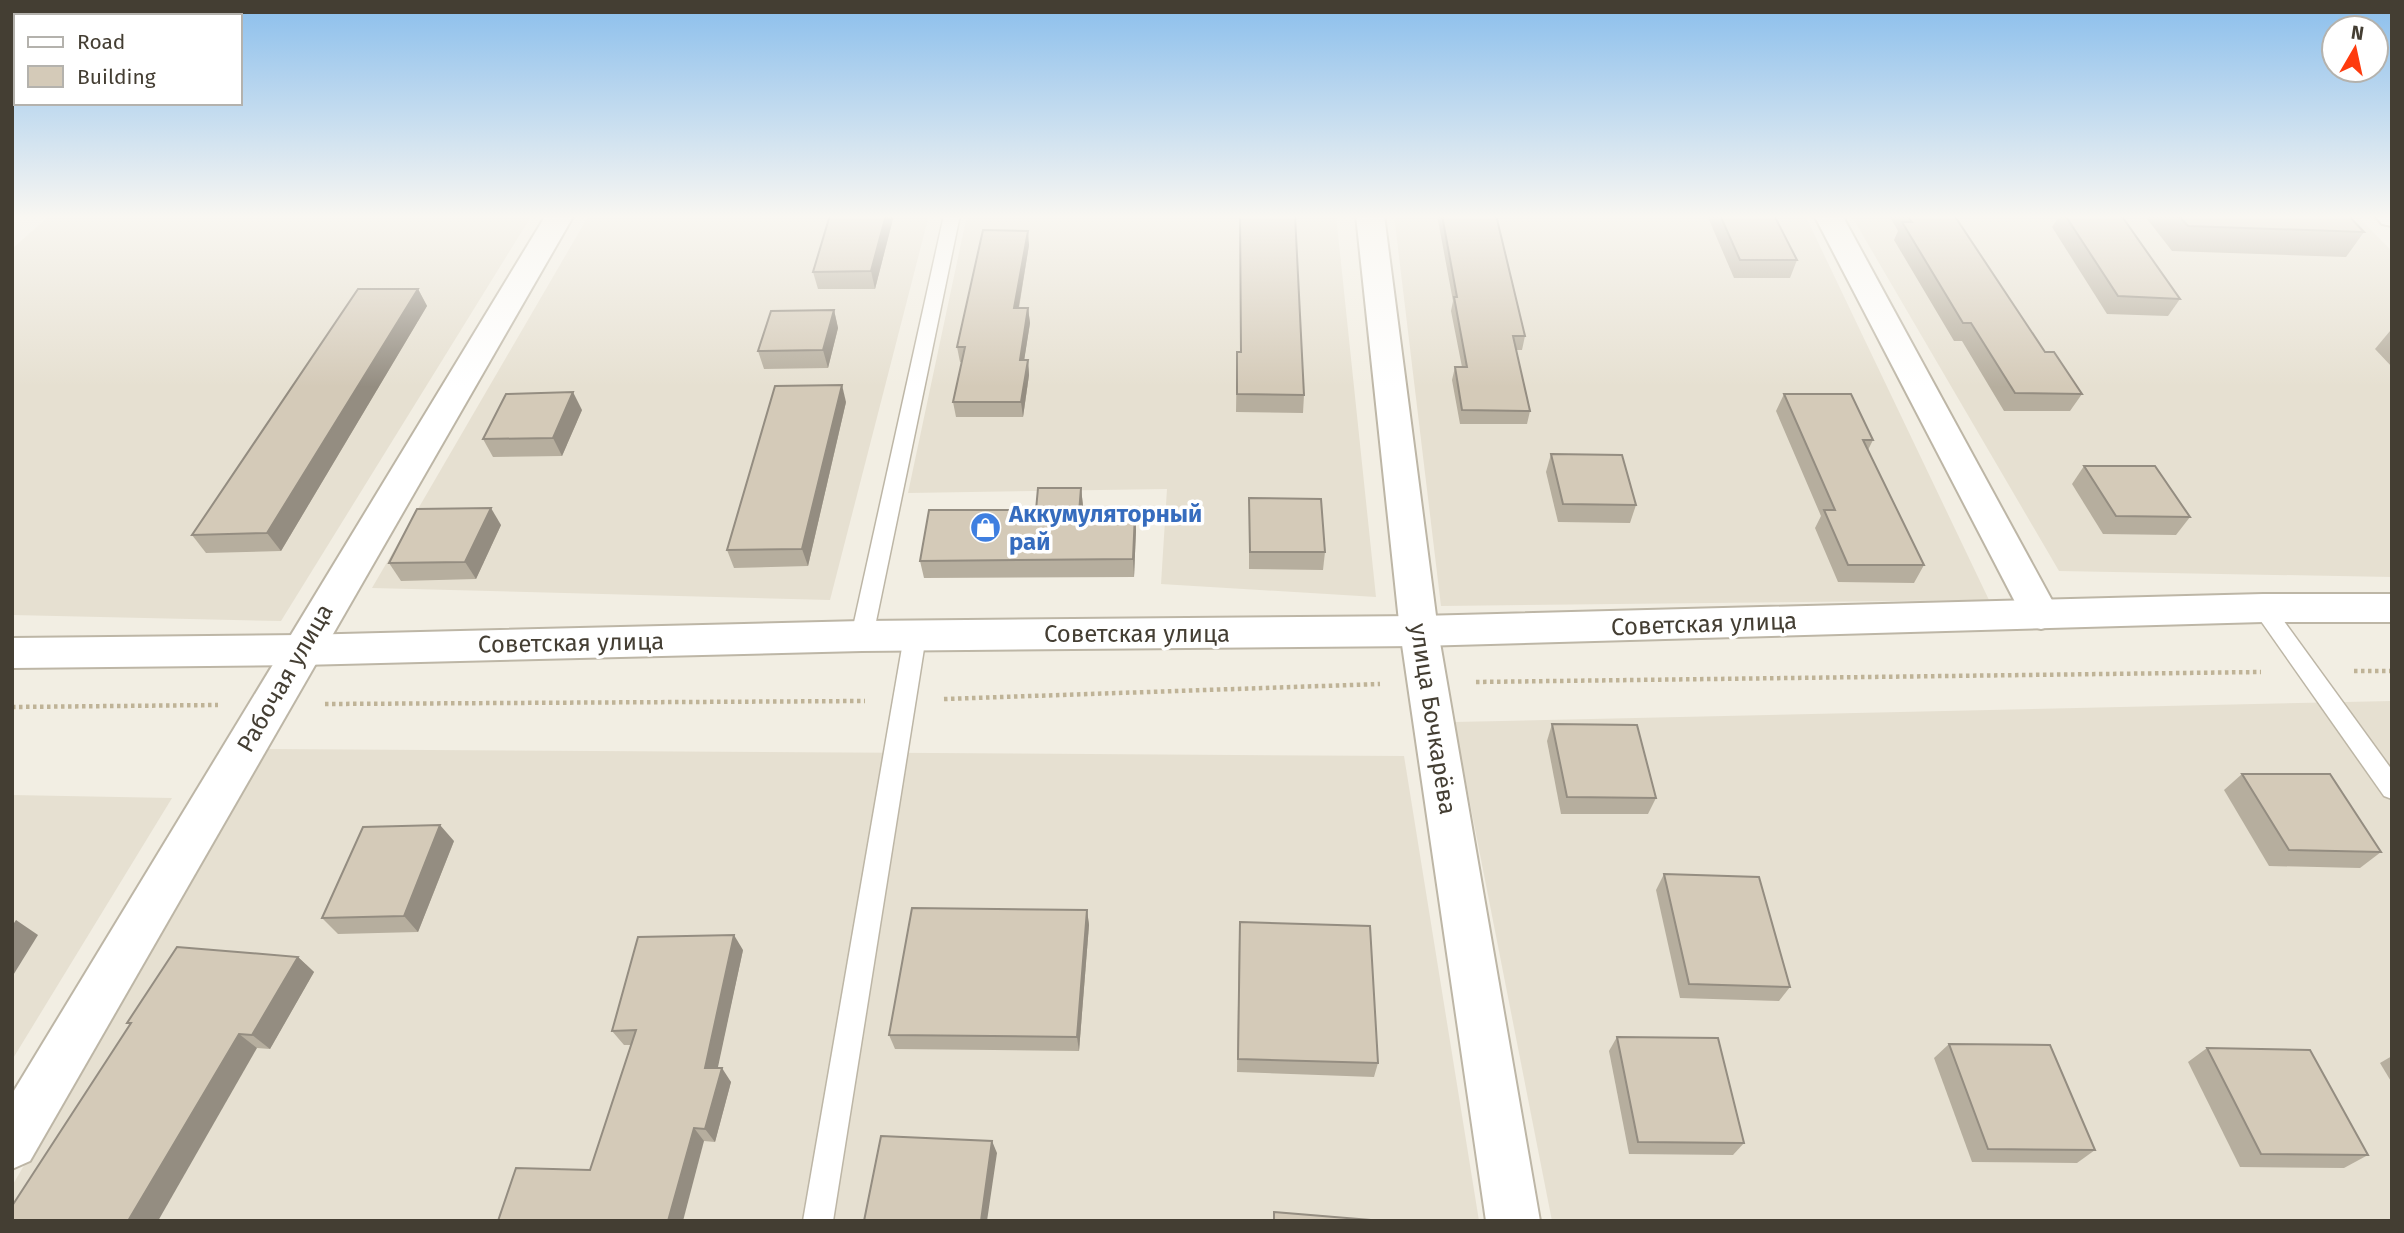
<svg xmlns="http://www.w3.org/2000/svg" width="2404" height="1233" font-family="'Fira Sans',sans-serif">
	<rect width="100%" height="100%" fill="#f2eee3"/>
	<!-- residential -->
	<g fill="#e6e0d1">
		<polygon points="50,215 532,215 281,621 12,615 12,249"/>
		<polygon points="589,215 929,215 830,600 372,588"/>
		<polygon points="967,215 1336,215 1376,597 1161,584 1167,489 908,493"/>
		<polygon points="1394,215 1805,215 1989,600 1441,606"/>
		<polygon points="1851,215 2356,215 2392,251 2392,577 2059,571"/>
		<polygon points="2392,701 2392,1221 1552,1221 1454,722"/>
		<polygon points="267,749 1404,756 1479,1221 12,1221 12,1186"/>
		<polygon points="12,795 172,798 12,1060"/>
	</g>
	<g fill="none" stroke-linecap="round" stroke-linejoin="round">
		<defs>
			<g id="service">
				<polygon points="944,215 960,215 873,636 870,642 862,644 854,642 851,636"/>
				<polygon points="2263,600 2270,602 2392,770 2392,799 2384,796 2256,614 2253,608 2256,602"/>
				<polygon points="915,628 923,630 926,636 833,1221 803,1221 904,636 907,630"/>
			</g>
			<g id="minor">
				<polygon points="546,215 574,215 30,1161 12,1169 12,1094"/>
				<polygon points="1356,215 1384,215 1438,631 1540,1221 1486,1221 1400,631"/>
				<polygon points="1814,215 1842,215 2060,615 2055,625 2041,629 2027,625"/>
				<polygon points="2374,215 2392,215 2392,226 2382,224"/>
			</g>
			<polygon id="tertiary" points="2263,594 2392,594 2392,622 2263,622 1419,646 862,651 301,665 12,668 12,638 301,635 862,621 1419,616"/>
		</defs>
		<!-- service casing -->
		<use href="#service" stroke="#bdb6a6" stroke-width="3"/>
		<!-- minor casing -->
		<use href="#minor" stroke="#bdb6a6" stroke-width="4"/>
		<!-- tertiary casing -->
		<use href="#tertiary" stroke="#bdb6a6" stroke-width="4"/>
		<!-- path -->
		<g stroke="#bfb397" stroke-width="4.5" stroke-dasharray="3.5 3.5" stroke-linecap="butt">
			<polyline points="2354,671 2392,671"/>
			<polyline points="1476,682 2261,672"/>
			<polyline points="944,699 1380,684"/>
			<polyline points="325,704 865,701"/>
			<polyline points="12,707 218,705"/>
		</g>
		<!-- service -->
		<use href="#service" fill="#fff" fill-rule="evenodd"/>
		<!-- minor -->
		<use href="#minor" fill="#fff" fill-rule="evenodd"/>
		<!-- tertiary -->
		<use href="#tertiary" fill="#fff" fill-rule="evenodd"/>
	</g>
	<!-- wall -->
	<g fill="#b6ae9e">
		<polygon points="894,215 875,289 818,289 813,272"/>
		<polygon points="1240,215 1304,395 1303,413 1236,412 1237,352 1240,352"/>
		<polygon points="1437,215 1496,215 1525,336 1522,350 1516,350 1530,411 1527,424 1460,424 1452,380 1455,367 1462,367 1451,311 1453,301"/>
		<polygon points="1707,215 1774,215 1797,260 1790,278 1734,278"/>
		<polygon points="1889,215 1954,215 2045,352 2082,394 2070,411 2004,411 1962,341 1954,341 1894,240 1898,231"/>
		<polygon points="2060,215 2121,215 2180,299 2168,316 2107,314 2052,227"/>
		<polygon points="2144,215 2348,215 2364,232 2346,257 2172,251"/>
		<polygon points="1029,245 1019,308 1028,308 1030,323 1024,360 1028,360 1029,375 1023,417 956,417 953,402 962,362 960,362 957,347"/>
		<polygon points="418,289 427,306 281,551 206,553 192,535"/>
		<polygon points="834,310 838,328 828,368 764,369 758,351"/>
		<polygon points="2390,331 2392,331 2392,367 2375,349"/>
		<polygon points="1784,394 1873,440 1868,450 1924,565 1914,583 1838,582 1815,528 1821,516 1776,411"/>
		<polygon points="846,402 808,566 734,568 727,550"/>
		<polygon points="582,410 562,456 493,457 483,439"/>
		<polygon points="1551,454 1636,505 1630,523 1558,522 1546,472"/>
		<polygon points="2084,466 2190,517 2176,535 2103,534 2072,484"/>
		<polygon points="1081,488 1083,506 1082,513 1135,513 1136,530 1134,577 924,578 920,561 1036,510"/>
		<polygon points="1249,498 1325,552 1323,570 1249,569"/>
		<polygon points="501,525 476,579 401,581 389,563"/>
		<polygon points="1552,724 1656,798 1648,814 1561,814 1547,741"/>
		<polygon points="2242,774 2381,852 2360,868 2269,866 2224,790"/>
		<polygon points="454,841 418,932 338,934 322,918"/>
		<polygon points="1664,874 1790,987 1779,1001 1680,998 1656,890"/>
		<polygon points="1087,910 1089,925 1079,1051 895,1049 889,1035"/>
		<polygon points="1239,937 1378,1063 1374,1077 1237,1072"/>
		<polygon points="743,950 717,1068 731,1082 715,1142 704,1141 590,1170 631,1045 624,1045 612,1031"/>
		<polygon points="298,957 314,972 270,1049 257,1048 130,1025 127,1023"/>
		<polygon points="1617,1037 1744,1143 1733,1155 1629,1154 1609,1051"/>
		<polygon points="1949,1044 2095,1150 2077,1163 1972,1162 1934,1058"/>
		<polygon points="2207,1048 2368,1155 2344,1168 2240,1167 2188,1062"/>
		<polygon points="2392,1056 2392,1083 2380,1063"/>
	</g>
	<!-- shaded-wall -->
	<g fill="#948d81">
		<polygon points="886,215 894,215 875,289 871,271"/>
		<polygon points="1028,231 1029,245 1016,323 1014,308"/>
		<polygon points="418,289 427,306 281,551 267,533"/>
		<polygon points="1028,308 1030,323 1022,374 1020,360"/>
		<polygon points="834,310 838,328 828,368 823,350"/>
		<polygon points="1028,360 1029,375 1023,417 1021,402"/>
		<polygon points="842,385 846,402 808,566 802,549"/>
		<polygon points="573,392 582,410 562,456 553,438"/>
		<polygon points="1081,488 1083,506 1081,531 1079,513"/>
		<polygon points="491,508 501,525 476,579 465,562"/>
		<polygon points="1135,513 1136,530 1134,577 1133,559"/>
		<polygon points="440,825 454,841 418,932 404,916"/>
		<polygon points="1087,910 1089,925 1079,1051 1077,1037"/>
		<polygon points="16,920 38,935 12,977 12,926"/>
		<polygon points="734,935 743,950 715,1081 705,1068"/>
		<polygon points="298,957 314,972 270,1049 252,1035"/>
		<polygon points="239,1034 257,1048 158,1221 128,1221"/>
		<polygon points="722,1068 731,1082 715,1142 705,1129"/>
		<polygon points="694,1128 704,1141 683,1221 668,1221"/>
		<polygon points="992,1141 997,1153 987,1221 981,1221"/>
	</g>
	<!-- building -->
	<g fill="#d4cab8" stroke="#948d81" stroke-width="2">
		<polygon points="830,215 886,215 871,271 813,272"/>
		<polygon points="1240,215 1295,215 1304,395 1237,394 1237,352 1241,352"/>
		<polygon points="1442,215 1496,215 1525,336 1513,336 1530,411 1462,410 1455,367 1467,367 1454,297 1457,297"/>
		<polygon points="1720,215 1774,215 1797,260 1740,260"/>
		<polygon points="1907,215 1954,215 2045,352 2054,352 2082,394 2015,393 1971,323 1963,323 1902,222 1912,222"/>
		<polygon points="2065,215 2121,215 2180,299 2118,296"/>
		<polygon points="2178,215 2348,215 2364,232 2188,226"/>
		<polygon points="983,230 1028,231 1014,308 1028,308 1020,360 1028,360 1021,402 953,402 965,347 957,347"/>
		<polygon points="358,289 418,289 267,533 192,535"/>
		<polygon points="834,310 823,350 758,351 771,311"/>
		<polygon points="842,385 802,549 727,550 775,386"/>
		<polygon points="573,392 553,438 483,439 506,394"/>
		<polygon points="1784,394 1851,394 1873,440 1863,440 1924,565 1848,565 1824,510 1835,510"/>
		<polygon points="1551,454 1622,455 1636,505 1563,504"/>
		<polygon points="2084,466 2155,466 2190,517 2116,516"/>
		<polygon points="1038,488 1081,488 1079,513 1135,513 1133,559 920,561 929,510 1036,510"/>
		<polygon points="1249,498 1321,499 1325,552 1250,552"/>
		<polygon points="491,508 465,562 389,563 417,509"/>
		<polygon points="1552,724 1637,725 1656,798 1567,797"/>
		<polygon points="2242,774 2330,774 2381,852 2289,850"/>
		<polygon points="440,825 404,916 322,918 363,827"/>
		<polygon points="1664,874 1759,877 1790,987 1689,984"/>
		<polygon points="912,908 1087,910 1077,1037 889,1035"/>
		<polygon points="1240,922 1370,926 1378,1063 1238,1059"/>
		<polygon points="734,935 705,1068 722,1068 705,1129 694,1128 668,1221 498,1221 516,1168 590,1170 636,1030 612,1031 638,937"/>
		<polygon points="177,947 298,957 252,1035 239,1034 128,1221 12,1221 12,1206 131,1023 127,1023"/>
		<polygon points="1617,1037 1718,1038 1744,1143 1638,1142"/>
		<polygon points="1949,1044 2050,1045 2095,1150 1988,1149"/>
		<polygon points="2207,1048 2310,1050 2368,1155 2261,1154"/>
		<polygon points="881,1136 992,1141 981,1221 864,1221"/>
		<polygon points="1274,1212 1383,1221 1274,1221"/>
	</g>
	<!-- sky -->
	<linearGradient id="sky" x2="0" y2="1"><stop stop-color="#8abeec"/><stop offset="0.56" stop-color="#f9f7f2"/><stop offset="1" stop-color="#f9f7f2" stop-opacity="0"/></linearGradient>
	<rect width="2404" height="387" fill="url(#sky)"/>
	<!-- icons -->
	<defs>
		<symbol id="shop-disc" viewBox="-11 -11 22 22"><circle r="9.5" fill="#3f7fe0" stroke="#fff"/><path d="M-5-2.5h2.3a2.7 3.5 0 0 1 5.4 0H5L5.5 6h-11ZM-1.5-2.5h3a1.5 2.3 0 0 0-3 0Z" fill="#fff"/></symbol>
	</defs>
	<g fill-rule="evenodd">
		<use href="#shop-disc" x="968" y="510" width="35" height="35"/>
	</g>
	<g text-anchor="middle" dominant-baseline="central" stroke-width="7" stroke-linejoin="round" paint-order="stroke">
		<!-- shop labels -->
		<g font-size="24" font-weight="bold" fill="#366cbe" stroke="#fff" text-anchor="start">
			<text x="1009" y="514">Аккумуляторный<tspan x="1009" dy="28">рай</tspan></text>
		</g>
		<!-- street labels -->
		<g font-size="24" fill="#443e33" stroke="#fff">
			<text transform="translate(1704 624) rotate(-2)">Советская улица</text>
			<text x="1137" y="634">Советская улица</text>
			<text transform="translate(571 643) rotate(-1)">Советская улица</text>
			<text transform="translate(285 678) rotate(-60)">Рабочая улица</text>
			<text transform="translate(1433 719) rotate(81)">улица Бочкарёва</text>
		</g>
	</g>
	<!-- border -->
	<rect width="2404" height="1233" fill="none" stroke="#443e33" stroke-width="28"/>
	<!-- legend -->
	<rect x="14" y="14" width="228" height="91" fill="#ffffff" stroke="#b4b2ad" stroke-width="2"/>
	<rect x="28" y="37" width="35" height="10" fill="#ffffff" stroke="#b4b2ad" stroke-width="2"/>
	<text x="77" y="49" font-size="21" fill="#443e33">Road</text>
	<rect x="28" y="66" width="35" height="21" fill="#d4cab8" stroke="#b4b2ad" stroke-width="2"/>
	<text x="77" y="84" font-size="21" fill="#443e33">Building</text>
	<!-- north arrow -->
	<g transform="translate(2355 49) rotate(9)"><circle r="33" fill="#ffffff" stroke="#b4b2ad" stroke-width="2"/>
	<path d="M0-5L12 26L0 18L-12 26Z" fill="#fe3b0e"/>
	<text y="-10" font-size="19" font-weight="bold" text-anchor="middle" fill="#443e33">N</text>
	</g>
</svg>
